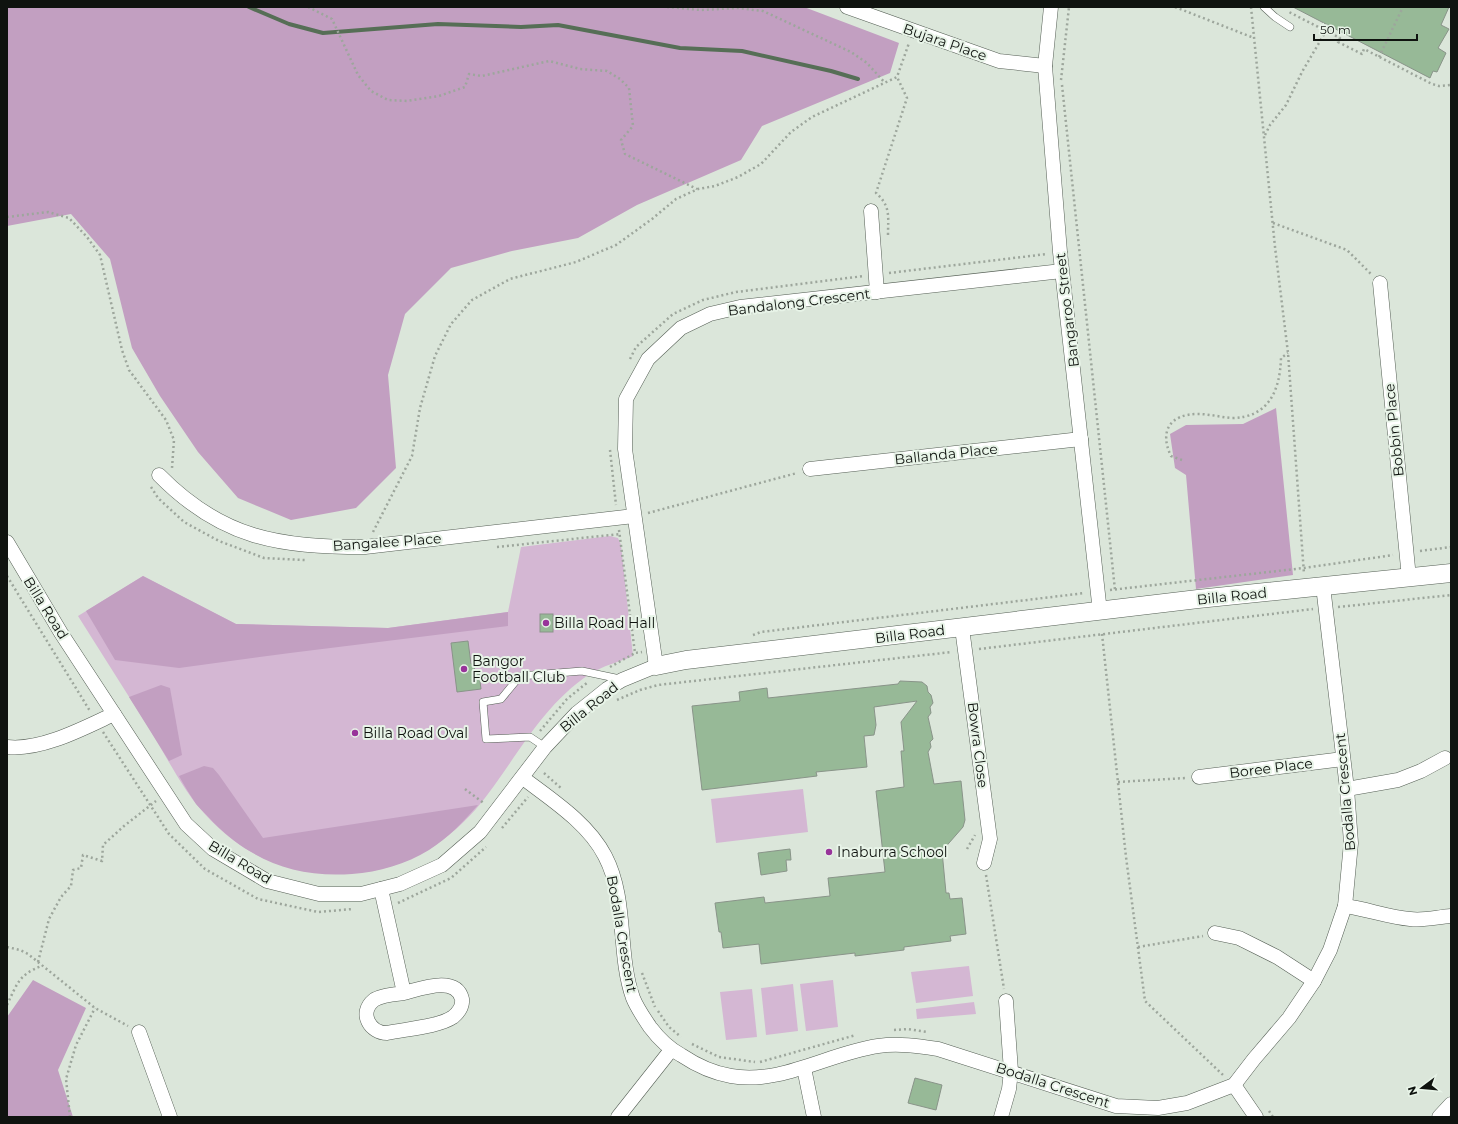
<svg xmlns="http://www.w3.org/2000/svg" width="1458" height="1124" font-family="Montserrat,sans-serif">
	<rect width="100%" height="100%" fill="#dbe6da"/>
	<!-- green -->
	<g fill="#d4b7d3">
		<path d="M 610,536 L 618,538 L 621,545 L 633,656 C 619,662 602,666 590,674 C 539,707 514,764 476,809 C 443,846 403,870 353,873 C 290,878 238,855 197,805 C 181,785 164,753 150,730 C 126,692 102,654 78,616 L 143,576 L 236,624 L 388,628 L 508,612 L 521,547 Z"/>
		<polygon points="803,789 808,832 716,843 711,799"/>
		<polygon points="969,966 973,996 916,1003 911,972"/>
		<polygon points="833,980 838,1027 806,1031 800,984"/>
		<polygon points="793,984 798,1031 766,1035 761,988"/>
		<polygon points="752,989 757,1037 726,1040 720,992"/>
		<polygon points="974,1002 976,1014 917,1019 916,1009"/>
	</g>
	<!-- forest -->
	<g fill="#c29fc1">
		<polygon points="7,7 804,7 899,43 890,73 762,126 741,160 637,205 578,238 512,251 451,268 405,314 388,375 396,468 356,508 291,520 238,498 198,452 160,396 132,348 110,259 71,214 7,226"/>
		<polygon points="1276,408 1293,575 1196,589 1186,475 1175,468 1170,434 1186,425 1243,424"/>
		<polygon points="143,576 236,624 388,628 508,612 508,626 290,653 179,668 115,660 86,611"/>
		<polygon points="161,685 170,688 182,755 169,761 129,697"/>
		<path d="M 204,766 L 213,768 L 219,775 L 263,838 L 478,805 C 463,822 448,838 429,850 C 406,864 379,872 352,874 C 296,878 252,861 213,822 C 208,816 201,810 196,804 C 190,795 184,785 179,776 Z"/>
		<polygon points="33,980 86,1008 58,1070 73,1117 7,1117 7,1017"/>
	</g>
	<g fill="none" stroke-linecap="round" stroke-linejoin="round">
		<!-- stream -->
		<polyline stroke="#566e56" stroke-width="4" points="249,7 289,24 323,33 438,24 521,27 558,25 680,48 742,51 831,71 858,79"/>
	</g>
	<!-- building -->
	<g fill="#97b997" stroke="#899489">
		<polygon points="1293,7 1449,7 1441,25 1449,29 1438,48 1446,53 1437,72 1433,71 1430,78"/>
		<rect x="540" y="614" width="13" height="18"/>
		<polygon points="468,641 471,664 474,664 475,674 479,673 481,689 457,692 451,643"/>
		<polygon points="900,681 922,682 927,686 928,692 931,695 933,703 930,707 931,713 928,717 933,739 930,742 931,747 928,752 934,784 961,781 965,820 963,827 942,851 946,893 949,893 950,899 962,898 966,934 950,936 951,941 904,947 904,950 855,956 855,953 761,964 759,944 723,948 721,932 719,932 715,903 764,897 765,903 830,896 828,878 885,872 876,791 904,787 901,751 904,751 901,722 917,701 874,707 876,725 874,735 864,736 867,767 816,772 817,776 702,790 692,706 740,701 739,692 767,688 768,698 898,684"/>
		<polygon points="790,849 791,860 786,860 787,871 761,875 758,853"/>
		<polygon points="915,1078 942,1085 936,1110 908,1103"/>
	</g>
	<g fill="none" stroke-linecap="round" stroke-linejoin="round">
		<defs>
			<g id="service">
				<polyline points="1264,7 1275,17 1290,27"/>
				<polyline points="545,747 530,737 486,739 483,702 501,699 520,676 582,671 620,679"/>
			</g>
			<g id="minor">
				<polyline points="847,7 999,61 1045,66"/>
				<polyline points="1051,7 1045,66 1060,252 1100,612"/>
				<polyline points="871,211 877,292"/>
				<polyline points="1380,283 1409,578"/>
				<polyline points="810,469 1081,439"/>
				<path d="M 159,475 C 222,539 279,547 365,547 L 634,516"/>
				<polyline points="7,542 61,633 186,824 213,849 267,881 319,894 361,894 400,884 442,865 480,832 545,747 577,713 607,689 622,680 656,666 625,449 626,399 648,359 681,328 710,314 740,307 1062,271"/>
				<polyline points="962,628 990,839 984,863"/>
				<path d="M 7,747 C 41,751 84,728 114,714"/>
				<polyline points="1199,777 1343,759"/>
				<path d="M 523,778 C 552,800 588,823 605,856 C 628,900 617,953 633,998 C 637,1008 644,1018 650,1027 C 659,1039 668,1048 681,1055 C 696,1065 713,1073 731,1076 C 781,1085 829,1053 878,1046 C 898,1043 918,1046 938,1049 L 1116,1106 L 1158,1108 L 1187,1103 L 1234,1085 L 1254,1059 L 1289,1018 L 1314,981 L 1330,950 L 1345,906 L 1351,843 L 1347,789 L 1323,586"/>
				<polyline points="1347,789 1398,780 1421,771 1445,758"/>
				<path d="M 381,889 L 404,993 C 420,989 456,975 462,999 C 463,1007 459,1012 453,1017 C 438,1027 405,1029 387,1033 C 370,1033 358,1013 374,1000 C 381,995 396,994 404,993"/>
				<path d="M 1345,906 C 1367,909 1388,917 1410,919 C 1424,921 1437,917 1451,916"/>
				<polyline points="1215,933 1239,938 1277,957 1314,981"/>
				<polyline points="139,1032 170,1117"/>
				<polyline points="804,1068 814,1117"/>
				<polyline points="1234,1085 1256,1117"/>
				<polyline points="618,1117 671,1050"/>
				<polyline points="1001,1117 1009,1089 1011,1071 1006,1001"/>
				<polyline points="1439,1117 1451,1104"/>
			</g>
			<polyline id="tertiary" points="656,666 686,660 1198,599 1451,573"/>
		</defs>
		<!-- service casing -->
		<use href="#service" stroke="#555f55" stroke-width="8"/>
		<!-- minor casing -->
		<use href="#minor" stroke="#555f55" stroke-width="15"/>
		<!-- tertiary casing -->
		<use href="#tertiary" stroke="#555f55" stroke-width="19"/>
		<!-- path -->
		<g stroke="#9da69c" stroke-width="2.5" stroke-dasharray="2 3" stroke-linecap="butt">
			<polyline points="308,7 332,19 358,75 371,91 388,100 407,101 439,96 465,87 469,74 482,76 549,61 580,69 607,71 620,79 629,88 633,126 621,140 625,154 697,189"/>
			<polyline points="667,7 701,10 738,8 763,11 851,52 867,63 885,83"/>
			<polyline points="1175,7 1254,38"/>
			<polyline points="1251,7 1275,247 1288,353 1304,574"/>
			<polyline points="1326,31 1340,38 1338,42 1362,54 1364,49 1432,84 1439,86 1451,85"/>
			<polyline points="1379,57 1403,7"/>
			<polyline points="1061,80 1069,7"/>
			<polyline points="1062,85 1115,590"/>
			<polyline points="1265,135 1270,125 1286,105 1302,72 1326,31 1289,12"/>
			<polyline points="7,217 48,212 69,218 87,237 100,255 122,350 129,370 166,420 174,440 172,468"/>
			<polyline points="1273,223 1347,250 1371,274"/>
			<path d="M 888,235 C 888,217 891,206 876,193 L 907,98 L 897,77"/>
			<polyline points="889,273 1047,254"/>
			<polyline points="630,359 636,347 673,314 703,300 736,292 864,276"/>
			<polyline points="610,450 616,505"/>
			<path d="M 1182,460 L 1171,456 C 1159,431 1170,414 1198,414 C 1209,414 1220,417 1231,418 C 1269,418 1280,390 1281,358 L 1288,353"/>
			<polyline points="151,487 158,498 184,522 219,541 264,558 305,560"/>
			<polyline points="648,513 797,473"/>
			<polyline points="619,530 635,653 642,652"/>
			<polyline points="373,532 412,456 420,408 435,356 451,324 472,300 510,279 576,262 616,245 652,219 676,199 698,189 715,186 738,177 761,164 791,132 812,117 897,77 909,43"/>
			<polyline points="497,547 620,534"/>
			<polyline points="1420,551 1451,547"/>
			<polyline points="7,576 90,711"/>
			<polyline points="1110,590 1304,568 1393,555"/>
			<polyline points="1338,607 1451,595"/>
			<polyline points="1102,634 1126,857 1145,1001 1223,1075"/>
			<polyline points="753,635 761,632 1085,593"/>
			<polyline points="979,649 1313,609"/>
			<polyline points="610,667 635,653"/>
			<polyline points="617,700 640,690 658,685 952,652"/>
			<polyline points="540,731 567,699 588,682"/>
			<polyline points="103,732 169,834 205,869 258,899 318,912 353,909"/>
			<polyline points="544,773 562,789"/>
			<polyline points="1118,782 1186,778"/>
			<polyline points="465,789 485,804"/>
			<polyline points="502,828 528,797"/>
			<polyline points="967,849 975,835"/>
			<polyline points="986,875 1004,989"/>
			<polyline points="398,903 451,878 486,847"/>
			<polyline points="7,947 20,950 28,954 95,1008 128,1026"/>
			<polyline points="1138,947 1203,936"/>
			<polyline points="38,962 49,919 61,897 71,886 73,870 81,868 83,855 102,861 103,845 124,826 156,801"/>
			<polyline points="642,973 655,1007"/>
			<path d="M 7,1005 C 17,984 19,974 42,966"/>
			<polyline points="658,1011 669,1027 681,1037"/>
			<polyline points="894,1030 908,1029 927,1032"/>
			<polyline points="692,1044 719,1057 755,1062"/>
			<polyline points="760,1062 856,1035"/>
			<polyline points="1269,1111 1273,1117"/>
			<polyline points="70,1117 66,1079 76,1045 95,1008"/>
		</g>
		<!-- service -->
		<use href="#service" stroke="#fff" stroke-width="7"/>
		<!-- minor -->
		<use href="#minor" stroke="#fff" stroke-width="14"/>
		<!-- tertiary -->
		<use href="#tertiary" stroke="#fff" stroke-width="18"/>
	</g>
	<!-- markers -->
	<g fill="#98349a" stroke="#e8f4e8" stroke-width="1.5">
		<circle cx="546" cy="623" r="4"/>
		<circle cx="464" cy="669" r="4"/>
		<circle cx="355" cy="733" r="4"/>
		<circle cx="829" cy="852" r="4"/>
	</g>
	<g text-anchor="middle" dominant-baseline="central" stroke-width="4" stroke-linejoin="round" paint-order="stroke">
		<!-- street labels -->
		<g font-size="14" fill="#0f130f" stroke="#e8f4e8">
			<text transform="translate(945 42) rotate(19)">Bujara Place</text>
			<text transform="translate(799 302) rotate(-7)">Bandalong Crescent</text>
			<text transform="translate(1067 310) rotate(-97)">Bangaroo Street</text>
			<text transform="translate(1394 430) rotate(-96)">Bobbin Place</text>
			<text transform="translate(946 454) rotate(-6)">Ballanda Place</text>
			<text transform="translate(387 542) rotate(-4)">Bangalee Place</text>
			<text transform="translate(1232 596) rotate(-6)">Billa Road</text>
			<text transform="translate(46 608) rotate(58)">Billa Road</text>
			<text transform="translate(910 634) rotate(-7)">Billa Road</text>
			<text transform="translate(589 707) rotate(-39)">Billa Road</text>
			<text transform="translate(978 745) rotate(83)">Bowra Close</text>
			<text transform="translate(1271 768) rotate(-7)">Boree Place</text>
			<text transform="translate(1345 792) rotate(-95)">Bodalla Crescent</text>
			<text transform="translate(240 862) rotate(31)">Billa Road</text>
			<text transform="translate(622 934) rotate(80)">Bodalla Crescent</text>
			<text transform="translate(1053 1085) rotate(18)">Bodalla Crescent</text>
		</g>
		<!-- poi labels -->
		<g font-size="14" fill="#0f130f" stroke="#e8f4e8" text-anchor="start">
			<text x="554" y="623">Billa Road Hall</text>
			<text x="472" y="661">Bangor<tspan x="472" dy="16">Football Club</tspan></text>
			<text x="363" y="733">Billa Road Oval</text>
			<text x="837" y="852">Inaburra School</text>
		</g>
	</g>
	<!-- border -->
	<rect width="1458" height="1124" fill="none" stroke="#0f130f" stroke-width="16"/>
	<!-- north arrow -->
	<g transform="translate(1422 1088) rotate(254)" stroke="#e8f4e8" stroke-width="3" paint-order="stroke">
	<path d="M0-3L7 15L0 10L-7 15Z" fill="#0f130f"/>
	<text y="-6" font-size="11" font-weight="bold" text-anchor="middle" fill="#0f130f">N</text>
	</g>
	<!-- scale -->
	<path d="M1314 34v6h103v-6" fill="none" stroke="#0f130f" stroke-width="2"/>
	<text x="1320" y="34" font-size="12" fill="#0f130f" stroke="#e8f4e8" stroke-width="3" paint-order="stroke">50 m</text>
</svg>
